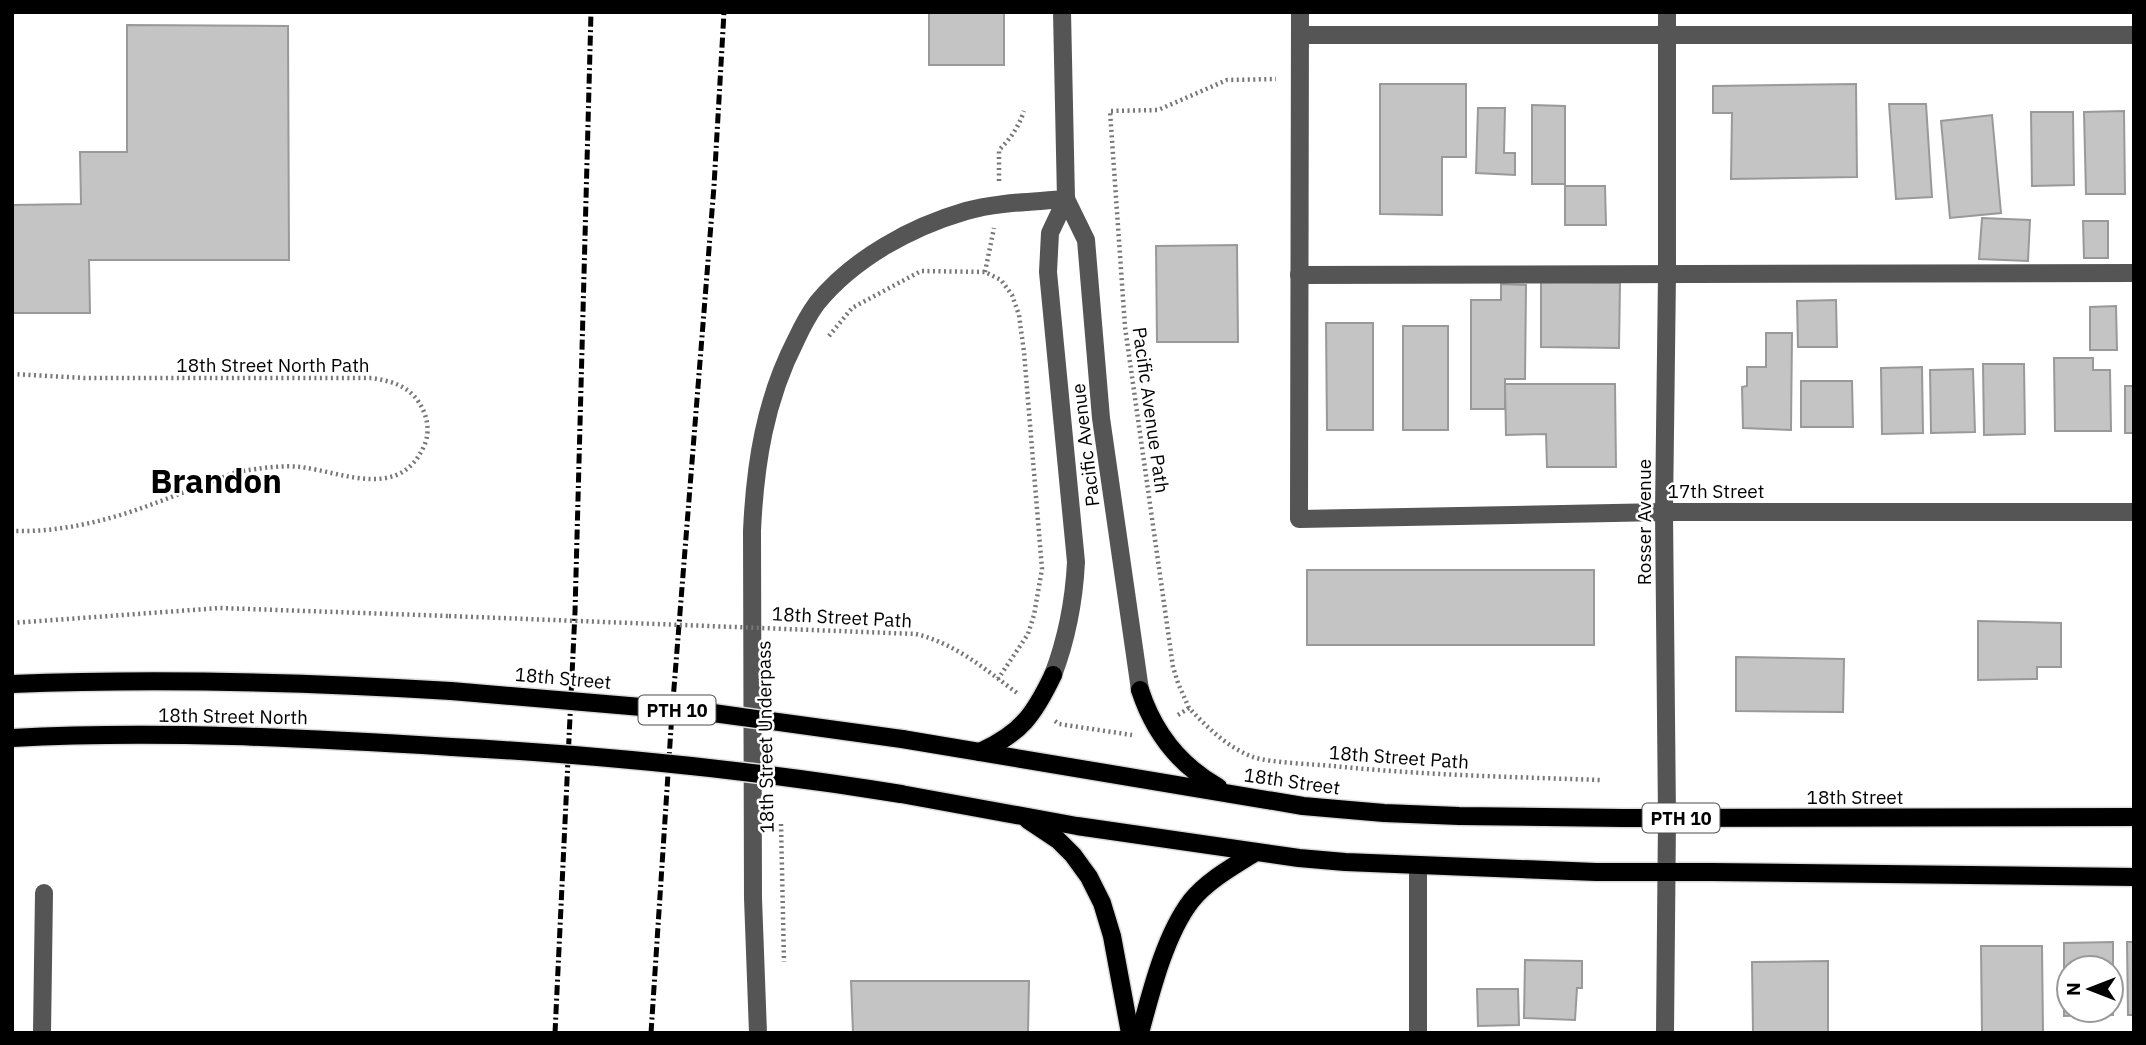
<svg xmlns="http://www.w3.org/2000/svg" width="2146" height="1045" font-family="'IBM Plex Sans',sans-serif">
	<rect width="100%" height="100%" fill="#fff"/>
	<!-- building -->
	<g fill="#c4c4c4" stroke="#999" stroke-width="2" fill-rule="evenodd">
		<rect x="929" y="12" width="75" height="53"/>
		<polygon points="127,25 288,26 289,260 89,260 90,313 12,313 12,205 81,204 80,152 127,152"/>
		<polygon points="1380,84 1466,84 1466,157 1442,157 1442,215 1380,214"/>
		<polygon points="1856,84 1857,177 1731,179 1732,113 1713,113 1713,86"/>
		<polygon points="1889,104 1926,104 1932,197 1896,199"/>
		<polygon points="1532,105 1565,106 1565,184 1532,184"/>
		<polygon points="1478,108 1505,108 1504,153 1515,153 1515,175 1476,173"/>
		<polygon points="2124,111 2125,194 2086,194 2084,112"/>
		<polygon points="2031,112 2073,112 2074,185 2032,186"/>
		<polygon points="1992,115 2001,213 1950,218 1941,121"/>
		<polygon points="1565,186 1605,186 1606,225 1565,225"/>
		<polygon points="1982,218 2030,220 2028,261 1979,259"/>
		<polygon points="2083,221 2108,221 2108,258 2084,258"/>
		<polygon points="1237,245 1238,342 1157,342 1156,246"/>
		<polygon points="1541,282 1620,283 1619,348 1541,347"/>
		<polygon points="1501,284 1526,285 1525,379 1505,379 1505,409 1471,409 1471,300 1501,300"/>
		<polygon points="1836,300 1837,347 1798,347 1797,301"/>
		<polygon points="2116,306 2117,350 2090,350 2090,307"/>
		<polygon points="1326,323 1373,323 1373,430 1327,430"/>
		<rect x="1403" y="326" width="45" height="104"/>
		<polygon points="1766,333 1792,333 1791,430 1743,428 1742,387 1747,386 1747,367 1766,367"/>
		<polygon points="2054,358 2093,358 2093,370 2110,370 2111,431 2055,431"/>
		<polygon points="1983,364 2024,364 2025,434 1984,435"/>
		<polygon points="1922,367 1923,433 1882,434 1881,368"/>
		<polygon points="1973,369 1975,432 1931,433 1930,370"/>
		<polygon points="1801,381 1852,381 1853,427 1801,427"/>
		<polygon points="1505,384 1615,384 1616,467 1547,467 1546,434 1506,435"/>
		<rect x="2125" y="386" width="9" height="47"/>
		<rect x="1307" y="570" width="287" height="75"/>
		<polygon points="1978,621 2061,623 2061,667 2037,667 2037,679 1978,680"/>
		<polygon points="1736,657 1844,659 1843,712 1736,711"/>
		<path d="M 2113,942 L 2113,1015 L 2064,1016 L 2064,943 ZM 2069,968 L 2111,968 L 2111,1010 L 2069,1010 Z"/>
		<polygon points="2127,942 2134,942 2134,1015 2128,1015"/>
		<polygon points="1981,946 2042,946 2043,1033 1982,1033"/>
		<polygon points="1525,960 1582,961 1582,988 1577,988 1575,1020 1524,1018"/>
		<polygon points="1828,961 1828,1033 1753,1033 1752,962"/>
		<polygon points="851,981 1029,981 1028,1033 853,1033"/>
		<polygon points="1477,989 1518,989 1519,1025 1478,1026"/>
	</g>
	<g fill="none" stroke-linecap="round" stroke-linejoin="round">
		<defs>
			<g id="major">
				<path d="M 12,684 C 159,678 305,682 451,691"/>
				<path d="M 1140,690 C 1154,733 1179,765 1218,787"/>
				<path d="M 12,738 C 159,730 306,738 452,747"/>
				<polyline points="902,739 1303,806 1384,813 1459,816 1623,818 2134,817"/>
				<path d="M 980,752 C 1021,733 1034,715 1053,675"/>
				<polyline points="901,794 1077,826 1299,858 1345,862 1596,872 1711,872 2134,877"/>
				<polyline points="1028,820 1058,840 1073,855 1089,877 1102,903 1112,936 1130,1033"/>
				<path d="M 1140,1033 C 1151,992 1165,935 1191,901 C 1208,880 1234,866 1256,852"/>
			</g>
		</defs>
		<!-- major casing -->
		<use href="#major" stroke="#dbdbdb" stroke-width="21"/>
		<!-- path -->
		<g stroke="#777" stroke-width="4.5" stroke-dasharray="2 3.5" stroke-linecap="butt">
			<path d="M 999,181 L 999,150 C 1011,138 1018,128 1024,111"/>
			<polyline points="985,272 994,228"/>
			<polyline points="829,336 852,308 921,271 985,272 1001,280 1012,295 1019,315 1024,352 1042,569 1034,615 1028,634 998,679"/>
			<path d="M 12,374 L 85,378 L 372,378 C 390,381 407,385 418,401 C 427,414 431,431 424,446 C 400,500 345,473 301,467 C 283,465 261,468 243,471 C 231,473 219,479 208,483 C 178,494 148,507 117,516 C 82,526 49,532 12,531"/>
			<polyline points="12,623 220,608 449,616"/>
			<path d="M 916,634 C 956,644 985,669 1017,693"/>
			<polyline points="1189,708 1178,683 1173,667 1125,327 1110,111 1158,110 1227,80 1276,79"/>
			<path d="M 1178,715 L 1189,708 C 1208,728 1227,747 1253,757 C 1271,763 1312,764 1333,766 C 1422,775 1512,777 1601,780"/>
			<polyline points="1055,721 1059,724 1132,735"/>
			<polyline points="781,824 784,962"/>
		</g>
		<!-- minor -->
		<g stroke="#555" stroke-width="18">
			<polyline points="1062,12 1066,199 1086,240 1101,418 1140,690"/>
			<polyline points="1300,12 1299,519 1664,512 2134,512"/>
			<polyline points="1300,35 2134,35"/>
			<polyline points="1299,275 2134,273"/>
			<path d="M 1053,675 C 1067,638 1074,601 1076,562 L 1048,272 L 1050,233 L 1066,199"/>
			<polyline points="1418,866 1418,1033"/>
			<polyline points="42,1033 44,893"/>
			<path d="M 758,1033 L 753,898 L 752,531 C 755,464 765,400 796,340 C 802,327 809,314 817,303 C 854,258 911,227 966,211 C 998,202 1033,202 1066,199"/>
			<polyline points="1665,1033 1667,818 1664,512 1667,274 1667,12"/>
		</g>
		<!-- major -->
		<use href="#major" stroke="#000" stroke-width="18"/>
		<!-- rail -->
		<g stroke="#000" stroke-width="5" stroke-dasharray="10 3.5 2 3.5" stroke-linecap="butt">
			<polyline points="555,1033 575,612 591,12"/>
			<polyline points="651,1033 672,713 714,186 724,12"/>
		</g>
		<defs>
			<g id="major-bridge">
				<polyline points="451,691 713,713 902,739"/>
				<path d="M 452,747 C 602,755 753,770 901,794"/>
			</g>
		</defs>
		<!-- major-bridge casing -->
		<use href="#major-bridge" stroke="#dbdbdb" stroke-width="21" stroke-linecap="butt"/>
		<!-- path-bridge -->
		<polyline stroke="#777" stroke-width="4.5" stroke-dasharray="2 3.5" stroke-linecap="butt" points="449,616 916,634"/>
		<!-- major-bridge -->
		<use href="#major-bridge" stroke="#000" stroke-width="18"/>
	</g>
	<g text-anchor="middle" dominant-baseline="central" stroke-width="5" stroke-linejoin="round" paint-order="stroke">
		<!-- shield labels -->
		<g fill="#fff" stroke="#4c4c4c" stroke-width="2">
			<rect x="638.5" y="695.5" width="77" height="29" rx="5"/>
			<rect x="1642.5" y="803.5" width="77" height="29" rx="5"/>
		</g>
		<g font-size="18" font-weight="bold" fill="#000">
			<text x="677" y="710">PTH 10</text>
			<text x="1681" y="818">PTH 10</text>
		</g>
		<!-- street labels -->
		<g font-size="19" fill="#000" stroke="#fff">
			<text x="273" y="365">18th Street North Path</text>
			<text transform="translate(1151 410) rotate(82)">Pacific Avenue Path</text>
			<text transform="translate(1085 445) rotate(-97)">Pacific Avenue</text>
			<text x="1716" y="491">17th Street</text>
			<text transform="translate(1644 522) rotate(-90)">Rosser Avenue</text>
			<text transform="translate(842 617) rotate(3)">18th Street Path</text>
			<text transform="translate(563 678) rotate(5)">18th Street</text>
			<text transform="translate(233 716) rotate(1)">18th Street North</text>
			<text transform="translate(765 737) rotate(-91)">18th Street Underpass</text>
			<text transform="translate(1399 757) rotate(4)">18th Street Path</text>
			<text transform="translate(1292 781) rotate(8)">18th Street</text>
			<text x="1855" y="797">18th Street</text>
		</g>
		<!-- town labels -->
		<g font-size="33" font-weight="bold" fill="#000" stroke="#fff">
			<text x="216" y="480">Brandon</text>
		</g>
	</g>
	<!-- border -->
	<rect width="2146" height="1045" fill="none" stroke="#000000" stroke-width="28"/>
	<!-- north arrow -->
	<g transform="translate(2090 989) rotate(270)"><circle r="33" fill="#ffffff" stroke="#999999" stroke-width="2"/>
	<path d="M0-5L12 26L0 18L-12 26Z" fill="#000000"/>
	<text y="-10" font-size="19" font-weight="bold" text-anchor="middle" fill="#000000">N</text>
	</g>
</svg>
